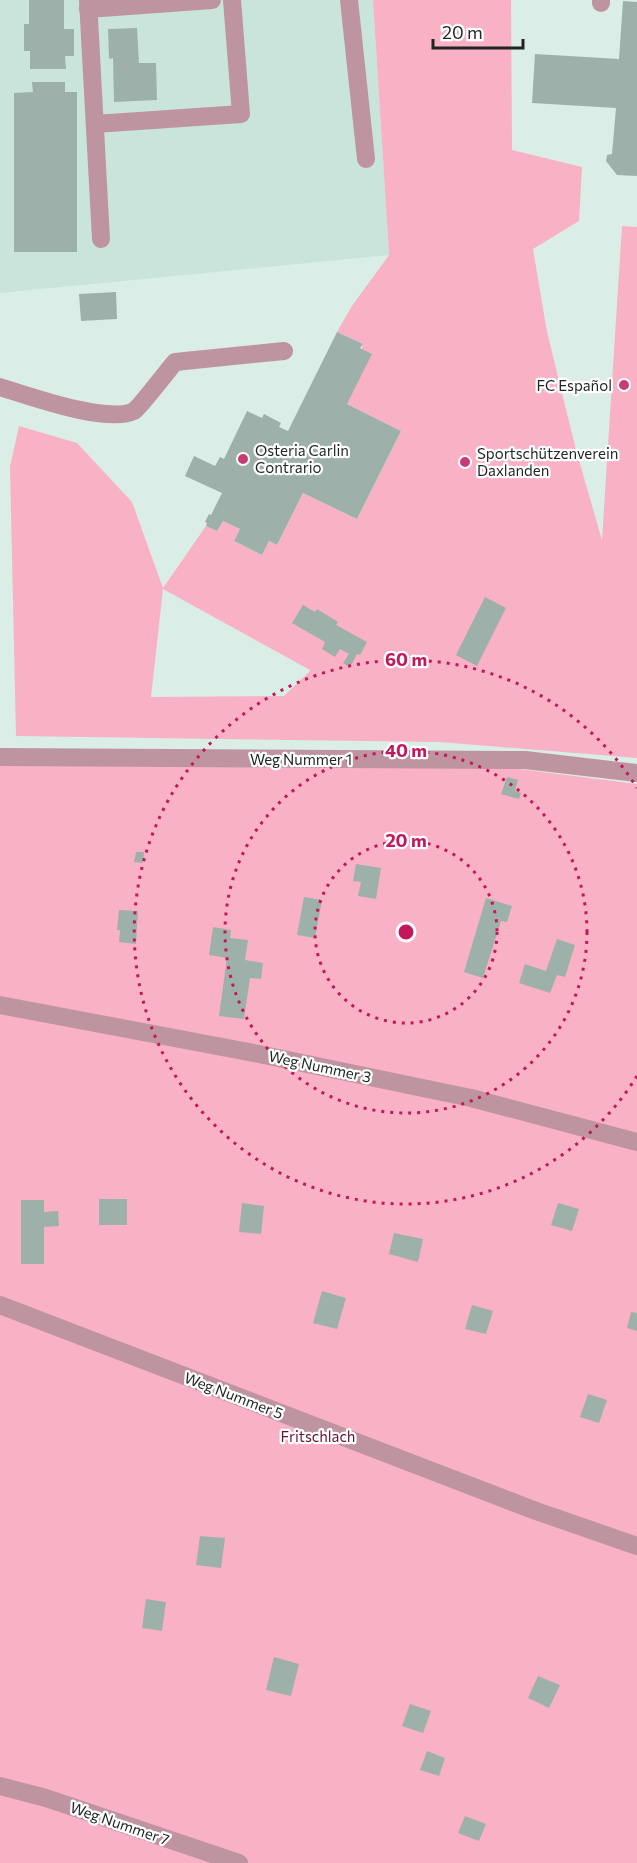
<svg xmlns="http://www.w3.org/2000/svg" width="637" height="1863" font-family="Commissioner,sans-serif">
	<rect width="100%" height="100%" fill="#daede7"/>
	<!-- built -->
	<polygon fill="#c9e4db" points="0,0 373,0 389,255 0,293"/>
	<!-- green -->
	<g fill="#f9b1c6" fill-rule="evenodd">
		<path d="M 373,0 L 511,0 L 512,150 L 582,167 L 579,221 L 533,249 L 547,332 L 576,450 L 602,540 L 622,226 L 637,227 L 637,758 L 439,742 L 16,736 L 10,467 L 19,426 L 77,443 L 132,502 L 163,588 L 206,526 L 217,531 L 223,521 L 240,529 L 234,541 L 262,555 L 269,541 L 277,545 L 303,493 L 357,519 L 401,431 L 347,404 L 363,344 L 337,332 L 352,306 L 389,255 ZM 163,589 L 310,670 L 310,671 L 284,696 L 151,697 Z"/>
		<polygon points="0,765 511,768 637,784 637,1863 0,1863"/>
	</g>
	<!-- building -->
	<g fill="#9eb0aa">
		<polygon points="29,0 64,0 64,29 74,29 74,56 65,56 66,69 30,69 30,51 24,51 24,24 29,24"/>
		<polygon points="623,1 637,2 637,176 617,175 606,161 607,155 612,154 616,108 532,103 535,54 619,59"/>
		<polygon points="137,28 139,63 156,63 157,100 114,102 113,58 109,59 108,29"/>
		<polygon points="32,82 65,82 65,92 77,92 77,252 14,252 14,93 33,92"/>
		<polygon points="116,292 117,319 81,321 79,294"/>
		<polygon points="337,332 363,344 360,348 372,354 347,404 401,431 357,519 303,493 277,545 269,541 262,555 234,541 240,529 223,521 217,531 206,526 207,523 205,522 209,514 211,515 222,493 185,476 194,456 215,466 220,457 224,459 247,411 262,418 264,414 281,423 279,427 288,431"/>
		<polygon points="485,597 506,608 477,666 456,655"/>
		<polygon points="303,605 315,612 317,609 338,622 336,625 367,642 360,655 357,654 350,667 343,663 349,654 340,649 335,657 322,649 325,642 292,623"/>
		<polygon points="507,777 518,780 515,791 521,793 519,799 501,794"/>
		<polygon points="136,852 144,852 143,863 134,862"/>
		<polygon points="356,864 381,868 376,899 358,896 361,882 353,881"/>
		<polygon points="304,897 322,900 315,938 297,935"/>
		<polygon points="486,898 512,906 507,922 501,921 483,978 464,972"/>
		<polygon points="119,910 138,911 136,944 119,942 120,930 117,930"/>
		<polygon points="213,927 231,930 230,938 248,940 245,960 263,963 261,979 250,978 244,1019 219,1016 227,958 209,955"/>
		<polygon points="557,939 575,945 565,977 557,975 550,993 519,983 525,964 546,971"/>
		<rect x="99" y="1199" width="28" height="26"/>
		<polygon points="21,1200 44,1200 44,1212 58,1211 59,1226 44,1227 44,1264 21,1264"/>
		<polygon points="242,1203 264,1206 261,1234 239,1232"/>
		<polygon points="558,1203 579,1209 572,1231 551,1225"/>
		<polygon points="394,1233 423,1239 418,1262 389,1254"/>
		<polygon points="322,1291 346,1298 337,1329 313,1323"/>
		<polygon points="472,1305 493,1311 486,1334 465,1329"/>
		<polygon points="631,1312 637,1313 637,1331 627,1328"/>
		<polygon points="588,1394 607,1400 599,1423 580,1417"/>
		<polygon points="200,1536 225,1538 221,1568 196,1565"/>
		<polygon points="146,1599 166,1602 162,1631 142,1628"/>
		<polygon points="274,1657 299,1664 291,1696 266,1690"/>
		<polygon points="538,1676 560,1685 549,1708 528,1698"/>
		<polygon points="410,1704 431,1711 423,1733 402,1726"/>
		<polygon points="427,1751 445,1758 439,1776 420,1770"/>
		<polygon points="465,1816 486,1824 479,1841 458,1833"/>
	</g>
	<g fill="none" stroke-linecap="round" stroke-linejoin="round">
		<!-- minor -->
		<g stroke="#bf94a1" stroke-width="18">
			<polyline points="88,0 101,239"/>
			<polyline points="349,0 366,159"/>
			<polyline points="601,0 601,3"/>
			<polyline points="88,9 212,0"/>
			<polyline points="95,124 241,114 232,0"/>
			<path d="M 0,387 C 29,396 107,424 134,411 C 140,407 168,370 175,362 L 284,351"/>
			<polyline points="0,757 525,760 637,773"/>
			<polyline points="0,1005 259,1054 471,1098 637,1142"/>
			<polyline points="0,1305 536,1511 637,1546"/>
			<polyline points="0,1786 46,1798 239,1863"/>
		</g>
	</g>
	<!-- distance rings -->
	<g fill="none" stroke="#c2185b" stroke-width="3" stroke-dasharray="3 6">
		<circle cx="406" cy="932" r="91"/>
		<circle cx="406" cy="932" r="181"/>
		<path d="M637 1076A272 272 0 1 1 637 788"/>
	</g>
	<!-- markers -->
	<g fill="#c63c75" stroke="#fff" stroke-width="2">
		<circle cx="624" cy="385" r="6"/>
		<circle cx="243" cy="459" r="6"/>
		<circle cx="465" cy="462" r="6"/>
	</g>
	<g text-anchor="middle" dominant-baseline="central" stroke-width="4.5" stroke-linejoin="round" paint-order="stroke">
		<!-- poi labels -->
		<g font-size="15" fill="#1e2523" stroke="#fff" text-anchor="start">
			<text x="612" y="385" text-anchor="end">FC Español</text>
			<text x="255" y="450">Osteria Carlin<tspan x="255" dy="17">Contrario</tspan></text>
			<text x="477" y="453">Sportschützenverein<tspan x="477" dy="17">Daxlanden</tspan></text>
		</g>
		<!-- street labels -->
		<g font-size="15" fill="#1e2523" stroke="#fff">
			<text x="301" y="759">Weg Nummer 1</text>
			<text transform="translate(320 1066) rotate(12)">Weg Nummer 3</text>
			<text transform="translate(234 1395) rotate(21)">Weg Nummer 5</text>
			<text transform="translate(120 1823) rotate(19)">Weg Nummer 7</text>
		</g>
		<!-- park labels -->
		<g font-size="15" fill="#651236" stroke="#fff">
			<text x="318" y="1436">Fritschlach</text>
		</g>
	</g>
	<circle cx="406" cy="932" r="9" fill="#c2185b" stroke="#fff" stroke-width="3"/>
	<g font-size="18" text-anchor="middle" font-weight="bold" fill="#c2185b" stroke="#fff" stroke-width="4.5" stroke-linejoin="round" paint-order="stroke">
		<text x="406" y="666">60 m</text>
		<text x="406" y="757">40 m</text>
		<text x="406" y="847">20 m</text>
	</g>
	<!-- scale -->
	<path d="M433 39v9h90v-9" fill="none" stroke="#1e2523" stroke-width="3"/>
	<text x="442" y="39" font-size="18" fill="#1e2523" stroke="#ffffff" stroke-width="4.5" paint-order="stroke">20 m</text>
</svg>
